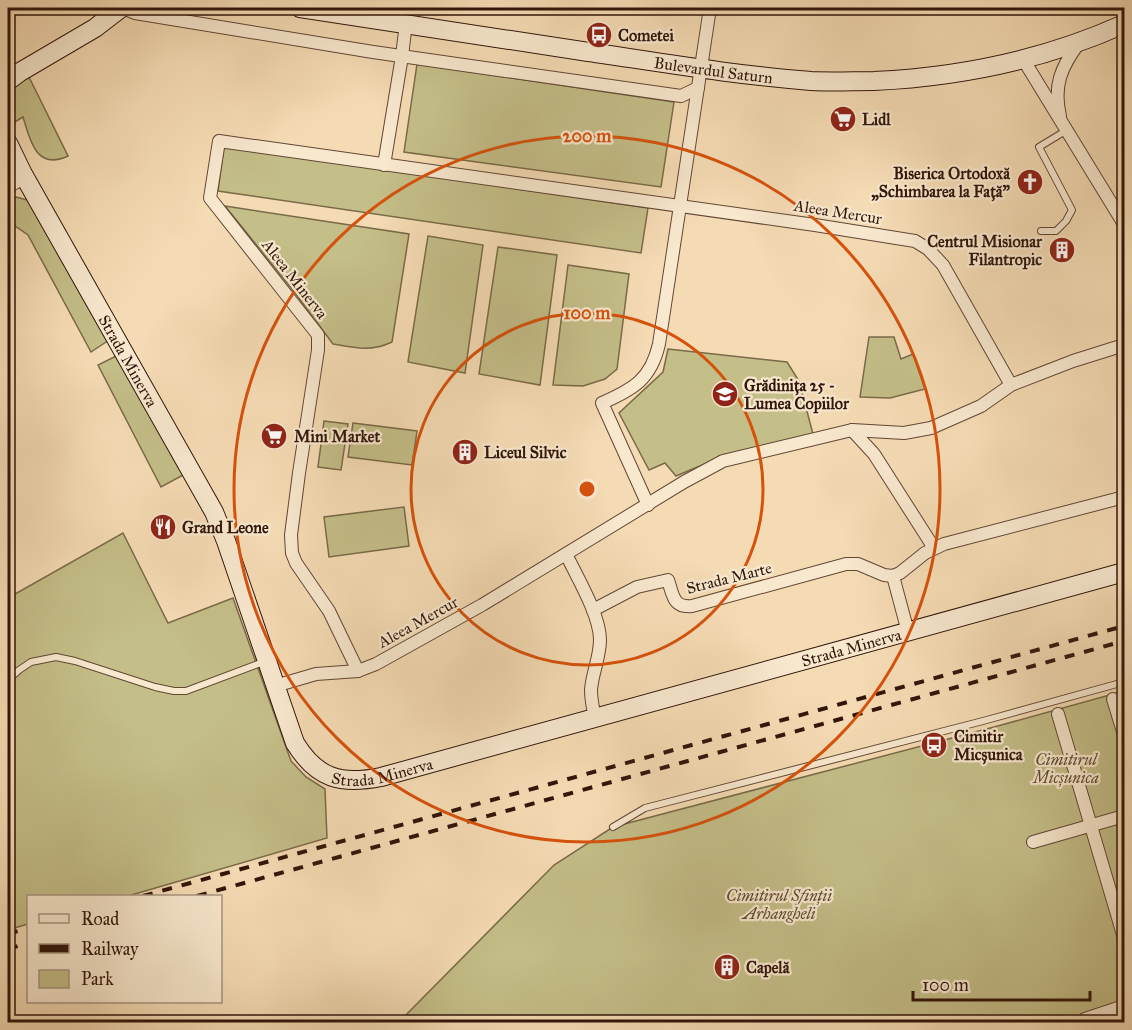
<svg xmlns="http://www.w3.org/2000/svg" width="1132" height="1030" font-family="'IM FELL Great Primer',serif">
	<rect width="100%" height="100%" fill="#f5dbb4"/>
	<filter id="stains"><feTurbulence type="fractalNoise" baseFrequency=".00333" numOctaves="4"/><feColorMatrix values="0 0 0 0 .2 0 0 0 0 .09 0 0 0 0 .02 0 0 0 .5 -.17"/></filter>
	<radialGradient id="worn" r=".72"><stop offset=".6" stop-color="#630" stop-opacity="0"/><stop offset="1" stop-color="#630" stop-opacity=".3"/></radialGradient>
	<!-- green -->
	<g fill="#c4be88" stroke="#7a6a49" stroke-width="1.5">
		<polygon points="417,64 674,102 661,187 404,152"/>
		<path d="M 28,75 L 68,156 C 36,171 30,140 23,117 L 13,123 C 7,115 3,92 11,85 C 15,81 23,78 28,75 Z"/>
		<polygon points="224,146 648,208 641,253 218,191"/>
		<polygon points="16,197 31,201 109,340 91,352 28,235 8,221 8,201"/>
		<path d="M 225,206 L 409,234 L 392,342 C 371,352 355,348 333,344 L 295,293 Z"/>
		<polygon points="428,236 483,245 465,373 408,362"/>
		<polygon points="498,247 557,255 540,385 479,374"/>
		<polygon points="568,265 629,274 617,369 605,379 583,386 553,385"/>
		<polygon points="869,337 894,337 901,359 913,354 925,389 890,398 860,397"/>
		<polygon points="668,349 787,362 799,381 813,434 724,456 676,476 665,463 649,470 619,413 663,372"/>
		<polygon points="118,355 187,473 161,487 98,365"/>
		<polygon points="324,421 348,424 341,470 318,467"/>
		<polygon points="353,423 417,431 412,465 348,457"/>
		<polygon points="404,507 409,546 329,557 324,517"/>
		<polygon points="123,533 168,623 233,598 291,761 306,777 325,789 327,838 128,896 28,896 28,924 8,930 8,598"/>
		<polygon points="1124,691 1124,1022 399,1022 554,865 613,827 994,727"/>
	</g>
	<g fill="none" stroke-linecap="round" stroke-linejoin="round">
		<defs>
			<g id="lane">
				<polyline points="1041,231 1056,231 1066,221 1072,210 1039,147 1067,130"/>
				<polyline points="8,680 19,670 31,662 56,657 75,661 155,687 174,691 186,691 266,661"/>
				<polyline points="613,827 645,808 983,721 1124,682"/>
			</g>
			<g id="street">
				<polyline points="123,8 135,13 373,52 681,96 698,88"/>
				<polyline points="1023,59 1124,224"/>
				<path d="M 1060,116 C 1053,86 1061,67 1079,43"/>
				<polyline points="384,165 402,56 406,23"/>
				<polyline points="8,187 25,177"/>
				<polyline points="852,430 874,454 934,548"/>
				<path d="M 648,505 L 602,403 C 634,389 651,379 659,344 L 710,8"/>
				<path d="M 566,554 C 577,577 600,615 600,640 C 600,657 592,674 591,690 C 591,700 593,709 595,718"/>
				<polyline points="893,576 908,632"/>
				<path d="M 593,610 L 637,587 L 668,580 C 673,595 673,608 692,606 L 846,564 L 858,564 L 884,575 L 893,576 L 900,573 L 925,553 L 944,544 L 1124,497"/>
				<polyline points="358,671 329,611 296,563 292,553 291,535 299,473 318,350 318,335 210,198 219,141 815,225 915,241 928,249 943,265 1011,385"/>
				<polyline points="275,686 316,674 358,671 376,664 482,605 684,482 723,461 852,430 904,433 931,428 981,406 1011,385 1073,361 1124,345"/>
				<polyline points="1113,699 1124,735"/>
				<polyline points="1058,714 1124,938"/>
				<polyline points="1033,842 1124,816"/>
				<polyline points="1085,1019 1124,1006"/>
			</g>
			<g id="secondary">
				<path id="s1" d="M 300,8 C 394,22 488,36 582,51 C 658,62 734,75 811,81 C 832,82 853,81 874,81 C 960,77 1046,59 1124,24"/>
				<polyline points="8,81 20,72 95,28 121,8"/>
				<path id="s2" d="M 8,143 L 23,174 L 214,512 L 226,541 L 295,743 C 317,779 341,785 381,777 L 1124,572"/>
			</g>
		</defs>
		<!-- lane casing -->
		<use href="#lane" stroke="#624634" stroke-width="8"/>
		<!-- street casing -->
		<use href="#street" stroke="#624634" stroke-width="14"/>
		<!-- secondary casing -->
		<use href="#secondary" stroke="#31150a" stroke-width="20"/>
		<!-- lane -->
		<use href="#lane" stroke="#f8e8ce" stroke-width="6"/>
		<!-- street -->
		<use href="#street" stroke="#f8e8ce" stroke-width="12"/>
		<!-- secondary -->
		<use href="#secondary" stroke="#f8e8ce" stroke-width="18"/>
		<!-- rail -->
		<g stroke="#31150a" stroke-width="4" stroke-dasharray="10 10" stroke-linecap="butt">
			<polyline points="143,896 1124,626"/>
			<polyline points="197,896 1124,641"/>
			<polyline points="8,934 28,928"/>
			<polyline points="8,949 28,943"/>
		</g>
	</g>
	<!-- distance rings -->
	<g fill="none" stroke="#d6520c" stroke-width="3">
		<circle cx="587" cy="489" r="176"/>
		<circle cx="587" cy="489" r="353"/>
	</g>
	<!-- icons -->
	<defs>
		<symbol id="bus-disc" viewBox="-11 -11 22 22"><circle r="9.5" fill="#8f2418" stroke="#f8e8ce"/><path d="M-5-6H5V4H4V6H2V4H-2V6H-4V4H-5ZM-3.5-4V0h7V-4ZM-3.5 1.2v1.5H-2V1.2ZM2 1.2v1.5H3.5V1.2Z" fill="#fff"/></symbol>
		<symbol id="supermarket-disc" viewBox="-11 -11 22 22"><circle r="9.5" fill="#8f2418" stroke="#f8e8ce"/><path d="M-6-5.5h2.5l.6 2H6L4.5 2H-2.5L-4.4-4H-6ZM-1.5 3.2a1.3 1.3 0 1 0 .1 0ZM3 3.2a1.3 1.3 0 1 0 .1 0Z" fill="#fff"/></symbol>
		<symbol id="church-disc" viewBox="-11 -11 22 22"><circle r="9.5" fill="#8f2418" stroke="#f8e8ce"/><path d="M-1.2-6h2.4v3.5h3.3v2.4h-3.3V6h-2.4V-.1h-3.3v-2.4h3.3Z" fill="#fff"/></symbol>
		<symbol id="building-disc" viewBox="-11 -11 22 22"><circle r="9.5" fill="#8f2418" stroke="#f8e8ce"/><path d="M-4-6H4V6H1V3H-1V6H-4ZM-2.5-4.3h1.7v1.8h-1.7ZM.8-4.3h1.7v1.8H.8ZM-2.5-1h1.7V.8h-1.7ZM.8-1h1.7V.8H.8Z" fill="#fff"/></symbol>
		<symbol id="school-disc" viewBox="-11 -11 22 22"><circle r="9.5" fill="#8f2418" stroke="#f8e8ce"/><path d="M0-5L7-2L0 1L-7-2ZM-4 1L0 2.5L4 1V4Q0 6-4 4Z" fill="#fff"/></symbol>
		<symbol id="restaurant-disc" viewBox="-11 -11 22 22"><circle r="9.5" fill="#8f2418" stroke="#f8e8ce"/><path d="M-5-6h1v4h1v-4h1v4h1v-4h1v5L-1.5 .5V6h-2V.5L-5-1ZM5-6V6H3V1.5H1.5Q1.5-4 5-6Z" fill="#fff"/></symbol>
	</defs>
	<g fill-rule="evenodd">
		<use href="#bus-disc" x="584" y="20" width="30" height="30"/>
		<use href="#supermarket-disc" x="828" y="104" width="30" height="30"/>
		<use href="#church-disc" x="1015" y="167" width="30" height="30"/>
		<use href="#building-disc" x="1047" y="235" width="30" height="30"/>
		<use href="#school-disc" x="710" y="379" width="30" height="30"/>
		<use href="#supermarket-disc" x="259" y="421" width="30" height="30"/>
		<use href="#building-disc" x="450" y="437" width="30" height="30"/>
		<use href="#restaurant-disc" x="148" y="512" width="30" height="30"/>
		<use href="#bus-disc" x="919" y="730" width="30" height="30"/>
		<use href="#building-disc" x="712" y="952" width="30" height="30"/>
	</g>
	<g text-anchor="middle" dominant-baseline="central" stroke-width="4.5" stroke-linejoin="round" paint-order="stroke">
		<!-- poi labels -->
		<g font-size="16" font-weight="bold" fill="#31150a" stroke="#f8e8ce" text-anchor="start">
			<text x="618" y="35">Cometei</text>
			<text x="862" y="119">Lidl</text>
			<text x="1010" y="173" text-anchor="end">Biserica Ortodoxă<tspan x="1010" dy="18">„Schimbarea la Față”</tspan></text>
			<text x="1042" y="241" text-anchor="end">Centrul Misionar<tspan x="1042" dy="18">Filantropic</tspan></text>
			<text x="744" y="385">Grădinița 25 -<tspan x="744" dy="18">Lumea Copiilor</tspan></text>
			<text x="294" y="436">Mini Market</text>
			<text x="484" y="452">Liceul Silvic</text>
			<text x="182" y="527">Grand Leone</text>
			<text x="954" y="736">Cimitir<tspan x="954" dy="18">Micșunica</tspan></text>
			<text x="746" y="967">Capelă</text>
		</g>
		<!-- street labels -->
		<g font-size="16" fill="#31150a" stroke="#f8e8ce">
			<text stroke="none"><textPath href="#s1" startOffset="418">Bulevardul Saturn</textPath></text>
			<text transform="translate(838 212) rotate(9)">Aleea Mercur</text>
			<text transform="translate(295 279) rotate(52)">Aleea Minerva</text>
			<text stroke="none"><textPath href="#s2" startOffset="249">Strada Minerva</textPath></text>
			<text transform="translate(729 578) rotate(-14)">Strada Marte</text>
			<text transform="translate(418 622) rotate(-29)">Aleea Mercur</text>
			<text stroke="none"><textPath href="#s2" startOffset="1256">Strada Minerva</textPath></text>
			<text stroke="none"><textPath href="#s2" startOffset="770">Strada Minerva</textPath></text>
		</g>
		<!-- park labels -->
		<g font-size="16" font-style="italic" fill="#5d4830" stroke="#f8e8ce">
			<text x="1066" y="759">Cimitirul<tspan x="1066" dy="18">Micșunica</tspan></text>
			<text x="779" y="895">Cimitirul Sfinții<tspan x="779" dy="18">Arhangheli</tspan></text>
		</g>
	</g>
	<circle cx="587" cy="489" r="9" fill="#d6520c" stroke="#f8e8ce" stroke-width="3"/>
	<g font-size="18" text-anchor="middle" font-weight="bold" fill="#d6520c" stroke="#f8e8ce" stroke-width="4.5" stroke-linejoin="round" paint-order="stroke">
		<text x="587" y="142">200 m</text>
		<text x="587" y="319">100 m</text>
	</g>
	<!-- margin -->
	<rect width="1132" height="1030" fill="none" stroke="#f5dbb4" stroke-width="30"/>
	<rect x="9" y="9" width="1114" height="1012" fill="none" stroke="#31150a" stroke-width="3"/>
	<rect x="15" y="15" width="1102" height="1000" fill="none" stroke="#31150a" stroke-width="1.5"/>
	<!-- legend -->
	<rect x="27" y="895" width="195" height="108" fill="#f8e8ce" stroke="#a89480" stroke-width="1.5"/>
	<rect x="39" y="914" width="30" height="9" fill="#f8e8ce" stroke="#a89480" stroke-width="1.5"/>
	<text x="81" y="925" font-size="18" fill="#31150a">Road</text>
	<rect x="39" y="944" width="30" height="9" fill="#31150a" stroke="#a89480" stroke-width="1.5"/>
	<text x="81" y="955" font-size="18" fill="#31150a">Railway</text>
	<rect x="39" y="970" width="30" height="18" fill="#c4be88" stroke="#a89480" stroke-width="1.5"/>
	<text x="81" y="985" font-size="18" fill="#31150a">Park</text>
	<!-- scale -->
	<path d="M913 991v9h177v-9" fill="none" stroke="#31150a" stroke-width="3"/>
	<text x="922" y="991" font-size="18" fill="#31150a" stroke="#f8e8ce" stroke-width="4.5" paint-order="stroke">100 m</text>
	<rect width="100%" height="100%" filter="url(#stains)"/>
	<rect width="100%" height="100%" fill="url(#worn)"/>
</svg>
